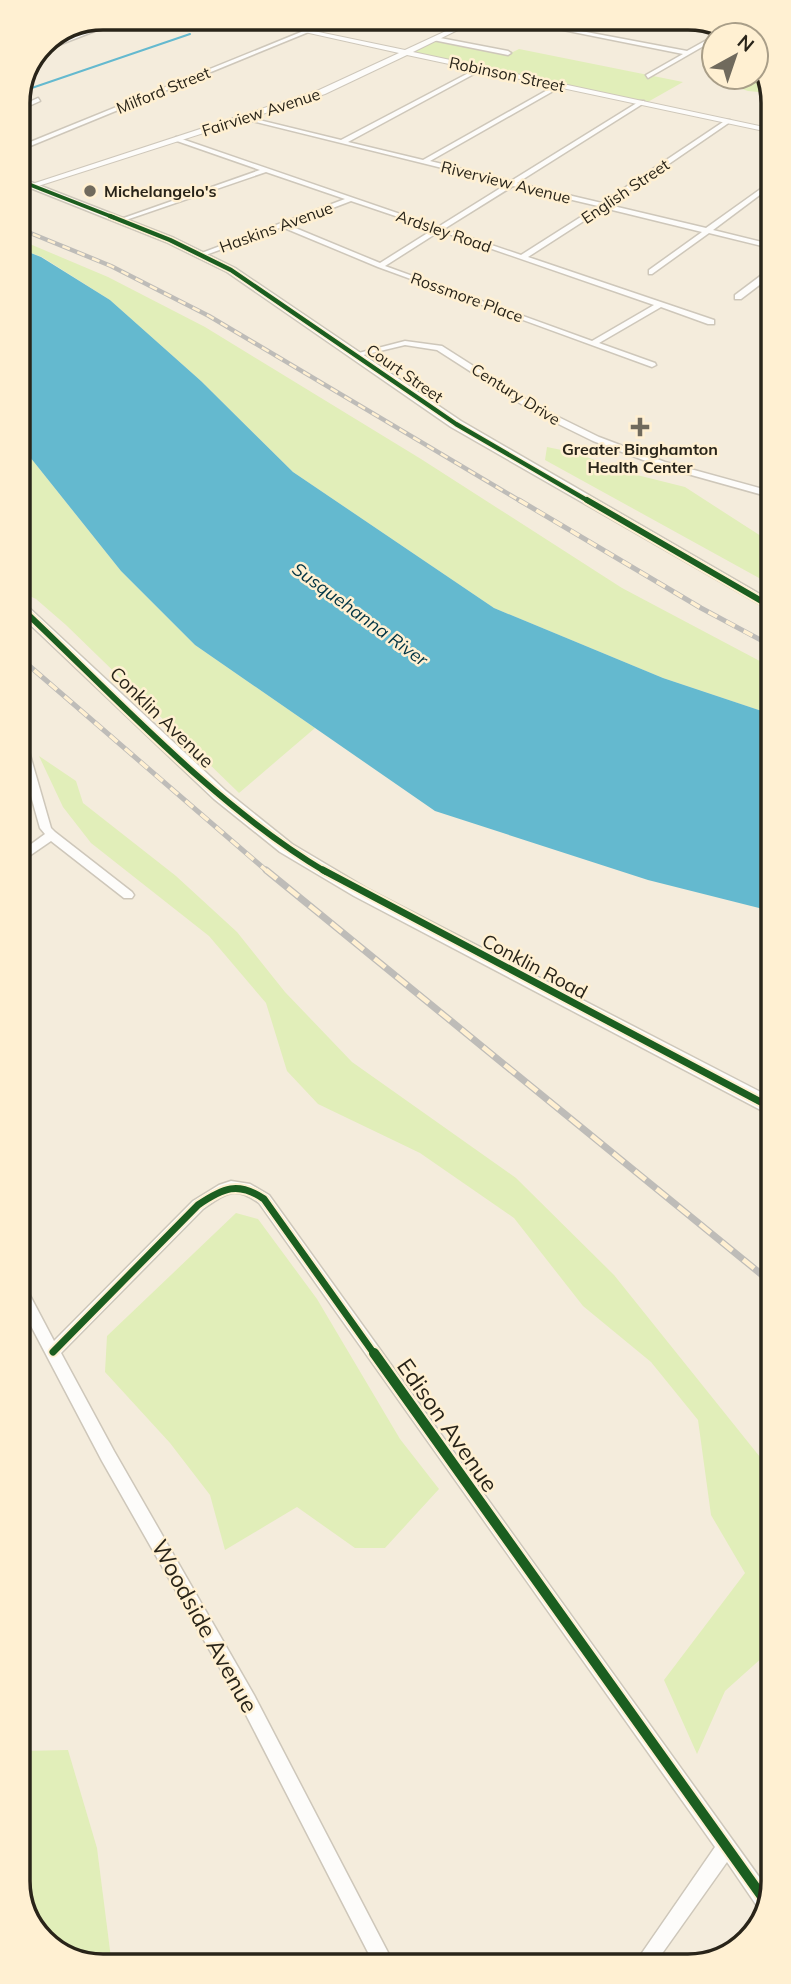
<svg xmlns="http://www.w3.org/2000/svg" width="791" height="1984" font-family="Mulish,sans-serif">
	<rect width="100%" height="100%" fill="#f4ecdc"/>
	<!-- green -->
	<g fill="#e1eeb9">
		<polygon points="439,37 513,52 519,49 683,82 646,103 407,52"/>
		<path d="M 756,65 C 770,69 769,81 769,93 L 748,91 L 716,80 L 719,77 L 756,77 Z"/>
		<polygon points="18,239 108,277 205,327 421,459 622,588 771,667 771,714 663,678 494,608 293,472 201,381 110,300 42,257 18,248"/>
		<polygon points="18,442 121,571 195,645 315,728 239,793 66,625 36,599 19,591"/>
		<polygon points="547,447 576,453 629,473 685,487 770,542 770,584 545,460"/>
		<polygon points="39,756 76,781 83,803 176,876 237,932 285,992 352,1062 516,1178 614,1275 772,1472 773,1648 725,1691 697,1754 664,1680 745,1573 711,1515 698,1420 651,1362 583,1306 514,1218 420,1153 318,1104 287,1071 266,1003 209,936 91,843 63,807"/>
		<polygon points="236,1213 258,1219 317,1299 400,1439 439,1489 385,1548 355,1548 297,1507 225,1550 210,1495 170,1443 105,1372 107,1336"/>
		<polygon points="68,1750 97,1848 112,1966 97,1966 51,1949 22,1908 22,1751"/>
	</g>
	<!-- water -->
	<polygon fill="#64b9cf" points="18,248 41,257 110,300 201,381 293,472 494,608 663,678 771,714 771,911 648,880 435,811 195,645 121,571 18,442"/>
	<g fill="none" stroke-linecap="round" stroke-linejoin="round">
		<!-- stream -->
		<polyline stroke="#64b9cf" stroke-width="2" points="20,92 190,34"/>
		<defs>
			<g id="minor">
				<polygon points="122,18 128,18 38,53 39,50"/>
				<polygon points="415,18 424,18 464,26 461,28"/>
				<polygon points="503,18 512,18 687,51 714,36 714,40 648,78 646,75 683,54"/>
				<polygon points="652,18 662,18 728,31 725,33"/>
				<polygon points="306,30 311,31 18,151 18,147"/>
				<polygon points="435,37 508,51 511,53 508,55 433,40"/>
				<path d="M 480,67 L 485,68 L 348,142 L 423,160 L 558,84 L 562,84 L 562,86 L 430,161 L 511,181 L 640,101 L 644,101 L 644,103 L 517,183 L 602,203 L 726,120 L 730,120 L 730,122 L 609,205 L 706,228 L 769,183 L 769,188 L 713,230 L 770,244 L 770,248 L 709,233 L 652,274 L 649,274 L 649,270 L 702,232 L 604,208 L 528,257 L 714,320 L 714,324 L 708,324 L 661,307 L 599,343 L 655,363 L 656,365 L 652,367 L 378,267 L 282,227 L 203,256 L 199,256 L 199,254 L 345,199 L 266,172 L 123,221 L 118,220 L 260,170 L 174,140 L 176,137 L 438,227 L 507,184 L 240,118 L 243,116 L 341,140 ZM 513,186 L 598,206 L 521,255 L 444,229 ZM 351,201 L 434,229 L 380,263 L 288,225 ZM 440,231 L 654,305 L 592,341 L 385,266 Z"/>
				<polygon points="38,98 40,101 18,111 18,107"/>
				<polygon points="767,271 770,271 770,277 741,299 735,299 735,295"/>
				<polygon points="405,341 442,346 538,407 599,437 665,462 770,491 770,497 659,466 593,441 532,411 437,350 405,345 355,357 351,355"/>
				<polygon points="19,731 24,734 51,828 55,832 132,892 134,895 132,898 124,898 51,841 19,863 19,853 45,834 40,828 19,753"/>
				<path d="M 231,1181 L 250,1184 L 269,1195 L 770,1892 L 764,1910 L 759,1909 L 727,1862 L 656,1962 L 635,1963 L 715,1847 L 259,1203 C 234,1185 226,1193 203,1209 L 61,1353 L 114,1451 L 254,1695 L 394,1964 L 374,1964 L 242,1707 L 102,1461 L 20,1305 L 20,1284 L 25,1286 L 54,1341 L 193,1201 L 219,1185 Z"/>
			</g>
			<polygon id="tertiary" points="242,18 252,18 405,50 474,18 482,18 413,52 769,128 769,132 407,55 325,94 32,188 32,184 319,90 399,53"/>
			<g id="primary">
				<polygon points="18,177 174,238 235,268 461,421 770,600 770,610 451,427 227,272 166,242 18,183"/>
				<polygon points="19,602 24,603 226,791 292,844 366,888 772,1098 772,1116 354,896 280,852 214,799 19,614"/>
			</g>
		</defs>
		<!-- minor casing -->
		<use href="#minor" stroke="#cec7ba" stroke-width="3"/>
		<!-- tertiary casing -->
		<use href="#tertiary" stroke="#cec7ba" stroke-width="2"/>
		<!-- primary casing -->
		<use href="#primary" stroke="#cec7ba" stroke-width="3"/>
		<!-- minor -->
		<use href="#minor" fill="#fdfcfa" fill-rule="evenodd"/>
		<!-- tertiary -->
		<use href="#tertiary" fill="#fdfcfa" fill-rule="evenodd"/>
		<!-- primary -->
		<use href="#primary" fill="#fdfcfa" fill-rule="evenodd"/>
		<defs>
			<polyline id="rail-far2" points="18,228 111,266 209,316 522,502"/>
			<g id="rail-far1">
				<polyline points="519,500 701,608 770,645"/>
				<polyline points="19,657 268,872"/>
			</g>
			<polyline id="rail" points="266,870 772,1283"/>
		</defs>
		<!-- rail-far2 casing -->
		<use href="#rail-far2" stroke="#bebcb8" stroke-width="4.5"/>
		<!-- rail-far1 casing -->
		<use href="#rail-far1" stroke="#bebcb8" stroke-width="5"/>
		<!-- rail casing -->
		<use href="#rail" stroke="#bebcb8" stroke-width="7"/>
		<!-- rail-far2 -->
		<use href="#rail-far2" stroke="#fff0d2" stroke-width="2.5" stroke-dasharray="8" stroke-linecap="butt"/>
		<!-- rail-far1 -->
		<use href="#rail-far1" stroke="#fff0d2" stroke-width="3.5" stroke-dasharray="10" stroke-linecap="butt"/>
		<!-- rail -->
		<use href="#rail" stroke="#fff0d2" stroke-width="4.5" stroke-dasharray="14" stroke-linecap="butt"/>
		<defs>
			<polyline id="cycleway-far4" points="18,180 115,218"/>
			<polyline id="cycleway-far3" points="110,216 170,240 231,270 456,424 590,502"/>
			<g id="cycleway-far2">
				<polyline points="587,500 770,606"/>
				<path d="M 19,606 C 115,696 213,805 326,872"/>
			</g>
			<g id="cycleway-far1">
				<polyline points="323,870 772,1108"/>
				<path d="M 53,1352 L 198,1205 C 223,1188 238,1181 264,1199 L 375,1355"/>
			</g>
			<polyline id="cycleway" points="374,1353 766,1902"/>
		</defs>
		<!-- cycleway-far4 casing -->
		<use href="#cycleway-far4" stroke="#fff0d2" stroke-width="5"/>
		<!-- cycleway-far3 casing -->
		<use href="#cycleway-far3" stroke="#fff0d2" stroke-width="7"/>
		<!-- cycleway-far2 casing -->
		<use href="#cycleway-far2" stroke="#fff0d2" stroke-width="10"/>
		<!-- cycleway-far1 casing -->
		<use href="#cycleway-far1" stroke="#fff0d2" stroke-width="11"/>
		<!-- cycleway casing -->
		<use href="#cycleway" stroke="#fff0d2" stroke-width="14"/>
		<!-- cycleway-far4 -->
		<use href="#cycleway-far4" stroke="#1b5e20" stroke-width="3.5"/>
		<!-- cycleway-far3 -->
		<use href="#cycleway-far3" stroke="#1b5e20" stroke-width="4.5"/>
		<!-- cycleway-far2 -->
		<use href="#cycleway-far2" stroke="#1b5e20" stroke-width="6"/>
		<!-- cycleway-far1 -->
		<use href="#cycleway-far1" stroke="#1b5e20" stroke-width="7"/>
		<!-- cycleway -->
		<use href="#cycleway" stroke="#1b5e20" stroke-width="10"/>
	</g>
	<!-- markers -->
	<g fill="#706a5d" stroke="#fff0d2" stroke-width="2.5">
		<circle cx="90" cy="191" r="7"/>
		<path d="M636.5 416.5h7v7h7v7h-7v7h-7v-7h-7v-7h7z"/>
	</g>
	<g text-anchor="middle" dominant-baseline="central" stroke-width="5" stroke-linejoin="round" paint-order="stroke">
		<!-- far-street labels -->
		<g font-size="16" fill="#292419" stroke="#fff0d2">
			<text transform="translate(507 74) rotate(12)">Robinson Street</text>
			<text transform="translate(163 90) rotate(-22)">Milford Street</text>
			<text transform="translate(261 112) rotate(-18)">Fairview Avenue</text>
			<text transform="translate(506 182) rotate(14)">Riverview Avenue</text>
			<text transform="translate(625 191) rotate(-34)">English Street</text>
			<text transform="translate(276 227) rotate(-20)">Haskins Avenue</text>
			<text transform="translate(444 231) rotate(19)">Ardsley Road</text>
			<text transform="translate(467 297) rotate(20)">Rossmore Place</text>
			<text transform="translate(405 373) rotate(35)">Court Street</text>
			<text transform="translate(516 394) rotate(32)">Century Drive</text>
		</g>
		<!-- far-poi labels -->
		<g font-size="16" font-weight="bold" fill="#292419" stroke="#fff0d2" text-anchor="start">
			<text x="104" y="191">Michelangelo's</text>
			<text x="640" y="449" text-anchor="middle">Greater Binghamton<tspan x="640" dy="18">Health Center</tspan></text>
		</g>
		<!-- far-water labels -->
		<g font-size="18" font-style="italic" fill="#003343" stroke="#fff0d2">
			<text transform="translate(360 614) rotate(36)">Susquehanna River</text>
		</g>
		<!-- street labels -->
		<g font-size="19" fill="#292419" stroke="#fff0d2">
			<text transform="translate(162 717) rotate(44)">Conklin Avenue</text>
			<text transform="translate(535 966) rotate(28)">Conklin Road</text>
		</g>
		<!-- near-street labels -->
		<g font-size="23" fill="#292419" stroke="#fff0d2">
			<text transform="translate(448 1425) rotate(55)">Edison Avenue</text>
			<text transform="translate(205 1626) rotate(61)">Woodside Avenue</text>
		</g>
	</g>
	<!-- crop -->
	<path d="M0 0H791V1984H0ZM103 30H688A73 73 0 0 1 761 103V1881A73 73 0 0 1 688 1954H103A73 73 0 0 1 30 1881V103A73 73 0 0 1 103 30Z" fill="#fff0d2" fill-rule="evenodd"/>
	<path fill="none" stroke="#292419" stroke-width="3.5" d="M103 30H688A73 73 0 0 1 761 103V1881A73 73 0 0 1 688 1954H103A73 73 0 0 1 30 1881V103A73 73 0 0 1 103 30Z"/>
	<!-- north arrow -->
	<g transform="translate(735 56) rotate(40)"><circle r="33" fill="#fff0d2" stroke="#a99e88" stroke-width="2"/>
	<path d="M0-5L12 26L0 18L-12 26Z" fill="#706a5d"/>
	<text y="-10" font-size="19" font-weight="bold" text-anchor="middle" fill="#292419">N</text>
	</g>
</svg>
